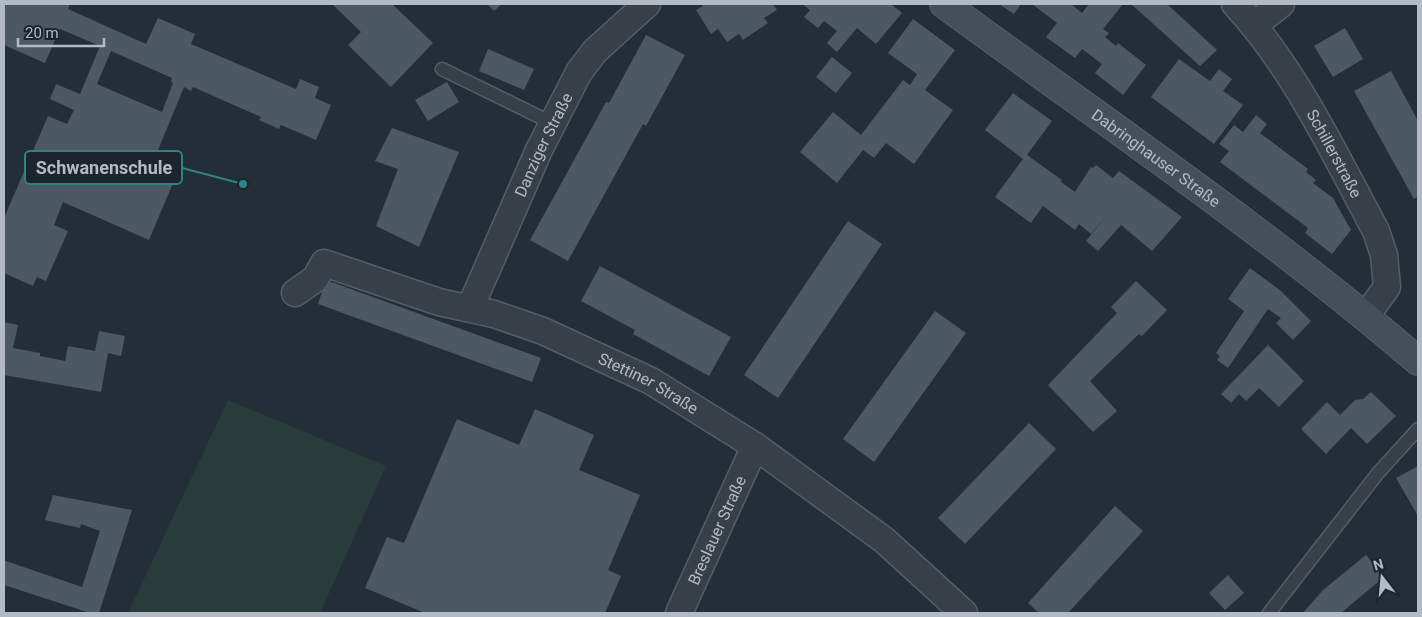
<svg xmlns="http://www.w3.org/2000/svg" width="1422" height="617" font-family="Roboto,sans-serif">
	<rect width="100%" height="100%" fill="#242e39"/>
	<!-- green -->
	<polygon fill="#293c3c" points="228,400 386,466 320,613 128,613"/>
	<!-- building -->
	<g fill="#4c5864" fill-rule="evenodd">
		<path d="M 4,4 L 70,4 L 68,9 L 146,44 L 158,18 L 195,34 L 191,44 L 296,89 L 300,79 L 319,87 L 315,98 L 331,105 L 316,140 L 281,125 L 279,129 L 259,120 L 261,117 L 193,87 L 191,91 L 184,87 L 152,165 L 176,176 L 149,240 L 63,202 L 54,225 L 68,231 L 46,281 L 37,277 L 33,286 L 4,273 L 4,218 L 48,116 L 67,124 L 74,110 L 50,99 L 56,84 L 80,94 L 100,46 L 60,29 L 45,63 L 4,45 ZM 111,51 L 172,78 L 171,82 L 173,83 L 162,112 L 97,84 Z"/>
		<polygon points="332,4 392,4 433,43 391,87 348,45 361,32"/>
		<polygon points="487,4 502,4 494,11"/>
		<polygon points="702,4 773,4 777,10 764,18 768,23 743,40 739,34 727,42 718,29 711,34 696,10 703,6"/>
		<polygon points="802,4 891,4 902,13 876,44 857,28 837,52 827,43 837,31 824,21 818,28 804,17 810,10"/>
		<polygon points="999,4 1021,4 1014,14"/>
		<polygon points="1032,4 1071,4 1082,13 1089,4 1123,4 1103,29 1109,33 1105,37 1116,46 1118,43 1146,65 1123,95 1095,73 1102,64 1082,49 1075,58 1046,37 1057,23"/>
		<polygon points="1131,4 1167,4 1217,50 1200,66"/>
		<polygon points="913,19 955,50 925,90 953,110 914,164 886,143 874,158 863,150 837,183 800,152 833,112 861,135 903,80 910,85 917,74 888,53"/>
		<polygon points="1345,28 1363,59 1333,77 1314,46"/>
		<polygon points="646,35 685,55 646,126 643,124 568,261 530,240 606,102 609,103"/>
		<polygon points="488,49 534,69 524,90 479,71"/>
		<polygon points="832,57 852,73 836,93 816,77"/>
		<polygon points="1179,59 1210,81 1219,69 1232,79 1223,91 1243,105 1214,144 1151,97"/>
		<polygon points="1391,71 1418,121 1418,197 1414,199 1354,91"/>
		<polygon points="447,82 459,102 428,121 415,100"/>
		<polygon points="1013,93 1052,121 1027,155 1062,180 1061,182 1075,192 1091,167 1093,168 1096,165 1113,178 1119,171 1182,217 1152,251 1121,225 1098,251 1086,241 1107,215 1091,234 1079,224 1075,230 1043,206 1031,223 995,197 1023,159 985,130"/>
		<polygon points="1256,115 1267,124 1260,133 1308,169 1306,172 1316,180 1313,183 1333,198 1351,230 1332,254 1305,233 1308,228 1220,162 1229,151 1219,144 1234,125 1243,132"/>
		<polygon points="392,128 459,152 419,247 376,226 398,169 375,161"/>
		<polygon points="848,221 882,244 778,398 744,375"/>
		<polygon points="600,266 731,337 709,376 633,334 635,330 581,301"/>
		<polygon points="1250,268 1281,291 1311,321 1293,340 1276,323 1281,318 1268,309 1228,368 1217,360 1220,356 1216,353 1244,311 1228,299"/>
		<polygon points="326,280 541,358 532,382 318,304"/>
		<polygon points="1136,281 1167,310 1142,336 1139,334 1090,381 1117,411 1093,432 1048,385 1117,313 1111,307"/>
		<polygon points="935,311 966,333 874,462 843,439"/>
		<polygon points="4,322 18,325 13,348 40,353 40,356 65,361 68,346 95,351 99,331 125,336 121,356 108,353 101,392 4,375"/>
		<polygon points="1268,345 1304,381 1279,407 1259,388 1246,401 1239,394 1231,403 1221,394"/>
		<polygon points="1371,392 1396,416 1367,444 1351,428 1326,454 1301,429 1327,402 1340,415 1355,400 1363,399"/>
		<polygon points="535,409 594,435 579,470 640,495 608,570 621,576 605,613 425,613 365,588 387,537 404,543 457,419 519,445"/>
		<polygon points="1029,423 1056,449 965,544 938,518"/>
		<polygon points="1418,466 1418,516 1396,478"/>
		<polygon points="53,495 132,510 99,613 90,613 4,585 4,561 6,561 82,587 100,531 81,524 80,528 45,520"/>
		<polygon points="1115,506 1143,531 1068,613 1039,613 1028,603"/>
		<polygon points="1366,555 1384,577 1341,613 1303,613 1323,590"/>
		<polygon points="1228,575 1244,593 1225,610 1209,593"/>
	</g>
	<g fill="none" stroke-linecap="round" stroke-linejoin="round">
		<defs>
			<g id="lane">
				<polyline points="442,69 552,123"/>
				<polyline points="1269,613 1378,473 1418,429"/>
			</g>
			<g id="street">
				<path id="s1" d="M 1235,4 C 1295,69 1334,153 1376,231 L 1384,255 L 1387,287 L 1366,316"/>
				<polyline points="1254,25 1281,4"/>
				<path id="s2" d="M 295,293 L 315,279 L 324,263 L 439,302 L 494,314 L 543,331 L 651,381 L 755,446 L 884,540 L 964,613"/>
				<path id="s3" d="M 470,308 L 539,150 L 579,72 L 595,51 L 647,4"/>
				<path id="s4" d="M 679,613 L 755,446"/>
			</g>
			<g id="secondary">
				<path id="s5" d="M 944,4 C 1103,121 1268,232 1418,361"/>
			</g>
		</defs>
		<!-- lane casing -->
		<use href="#lane" stroke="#555e67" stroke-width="15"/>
		<!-- street casing -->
		<use href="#street" stroke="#555e67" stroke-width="29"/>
		<!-- secondary casing -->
		<use href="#secondary" stroke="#555e67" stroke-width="30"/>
		<!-- lane -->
		<use href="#lane" stroke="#374049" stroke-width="12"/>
		<!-- street -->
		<use href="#street" stroke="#374049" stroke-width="26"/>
		<!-- secondary -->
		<use href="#secondary" stroke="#454f5c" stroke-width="28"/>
	</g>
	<g text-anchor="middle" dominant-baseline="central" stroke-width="4.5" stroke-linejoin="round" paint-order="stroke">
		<!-- street labels -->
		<g font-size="16" fill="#b2bbc5" stroke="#1c252e">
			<text stroke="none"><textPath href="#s3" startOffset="179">Danziger Straße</textPath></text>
			<text stroke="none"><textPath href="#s1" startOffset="180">Schillerstraße</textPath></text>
			<text stroke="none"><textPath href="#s5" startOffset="262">Dabringhauser Straße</textPath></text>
			<text stroke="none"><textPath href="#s2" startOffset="390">Stettiner Straße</textPath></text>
			<text stroke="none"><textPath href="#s4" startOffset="91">Breslauer Straße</textPath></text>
		</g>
	</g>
	<!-- callouts -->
	<path fill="none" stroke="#30847f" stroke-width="2" d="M243 184L182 168"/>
	<circle fill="#30847f" stroke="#1c252e" stroke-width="2" cx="243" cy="184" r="5"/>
	<rect fill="#1c252e" stroke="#30847f" stroke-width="2" x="25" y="151" width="157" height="33" rx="5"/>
	<g font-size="18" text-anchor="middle" font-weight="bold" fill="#b2bbc5">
		<text x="104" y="174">Schwanenschule</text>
	</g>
	<!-- border -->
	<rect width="1422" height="617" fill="none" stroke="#b2bbc5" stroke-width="10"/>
	<!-- north arrow -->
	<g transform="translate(1382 577) rotate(344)" stroke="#1c252e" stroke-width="4" paint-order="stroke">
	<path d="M0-4L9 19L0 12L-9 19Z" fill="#b2bbc5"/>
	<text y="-8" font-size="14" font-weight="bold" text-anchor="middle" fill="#b2bbc5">N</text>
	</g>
	<!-- scale -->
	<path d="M18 38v8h86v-8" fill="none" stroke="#b2bbc5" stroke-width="2.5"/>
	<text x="25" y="38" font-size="15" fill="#b2bbc5" stroke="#1c252e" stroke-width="4" paint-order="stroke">20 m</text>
</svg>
